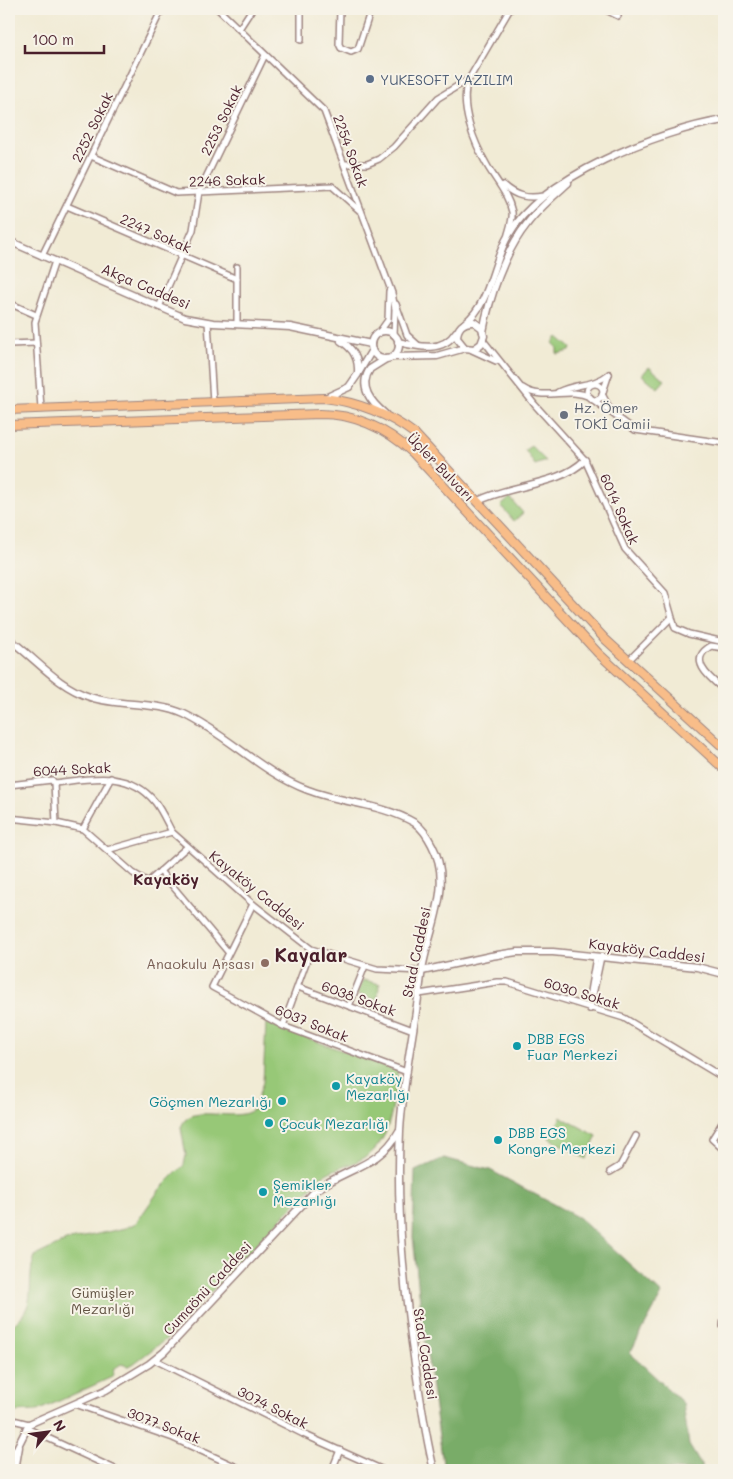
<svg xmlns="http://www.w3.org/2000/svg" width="733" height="1479" font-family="Mali,sans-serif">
	<rect width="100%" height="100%" fill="#f7f3e8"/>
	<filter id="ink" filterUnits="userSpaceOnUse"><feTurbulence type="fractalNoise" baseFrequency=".02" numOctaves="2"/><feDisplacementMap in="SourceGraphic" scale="10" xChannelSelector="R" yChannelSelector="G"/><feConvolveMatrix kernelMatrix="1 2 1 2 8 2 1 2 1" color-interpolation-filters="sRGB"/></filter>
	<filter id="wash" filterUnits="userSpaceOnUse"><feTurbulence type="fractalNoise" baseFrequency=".0096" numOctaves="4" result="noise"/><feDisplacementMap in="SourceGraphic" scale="20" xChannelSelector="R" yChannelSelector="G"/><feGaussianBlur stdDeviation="1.12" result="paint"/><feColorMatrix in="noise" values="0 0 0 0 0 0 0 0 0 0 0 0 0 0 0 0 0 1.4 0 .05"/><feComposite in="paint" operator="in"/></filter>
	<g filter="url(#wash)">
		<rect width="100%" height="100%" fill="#f1ebd5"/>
		<!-- green -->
		<g fill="#97c877" stroke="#707451">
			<polygon points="558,337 571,348 570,351 557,354 557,347 553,343"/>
			<polygon points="649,367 665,380 658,388 642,375"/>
			<polygon points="531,446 546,461 535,465 525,450"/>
			<polygon points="510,498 523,513 514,521 501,506"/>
			<polygon points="363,980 380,984 377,1000 357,994"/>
			<path d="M 266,1023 L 398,1071 C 392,1103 393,1145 360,1160 C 347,1167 334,1168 321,1177 L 165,1340 L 133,1364 L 128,1366 L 121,1364 L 114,1369 L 112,1377 L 37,1411 L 9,1412 L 9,1328 C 41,1305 24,1286 35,1256 L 66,1241 L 125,1228 L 136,1223 L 160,1189 L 184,1165 L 186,1155 L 181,1128 C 188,1100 236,1125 254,1109 L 263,1082 Z"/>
			<polygon points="561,1117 597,1136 586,1159 549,1138"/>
		</g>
		<!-- forest -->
		<polygon fill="#79ac68" stroke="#62664a" points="444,1158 490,1170 579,1218 662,1294 630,1353 683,1403 689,1445 704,1470 444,1470 422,1320 413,1237 415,1171"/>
	</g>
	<g filter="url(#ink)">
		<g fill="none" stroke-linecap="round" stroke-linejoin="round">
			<defs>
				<g id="minor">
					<polyline points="218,9 324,111 392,293 395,309 394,335"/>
					<polyline points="301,9 301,40"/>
					<polyline points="340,9 339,44 341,48 351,52 358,49 371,9"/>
					<polyline points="604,9 618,16"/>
					<polyline points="9,16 12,9"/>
					<polyline points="239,29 252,9"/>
					<path d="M 468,79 C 459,107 474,143 488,167 C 497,182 508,194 512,212 C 513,219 510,227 508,234"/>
					<polyline points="91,156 176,193 332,186 360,211"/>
					<polyline points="345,164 367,164 379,159 394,147 438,98 469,79 510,9"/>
					<path d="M 503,185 C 515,196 527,199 543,196"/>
					<polyline points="67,206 237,279"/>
					<polyline points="42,256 162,9"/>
					<polyline points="237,267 237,324"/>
					<polyline points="9,303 36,315"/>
					<polyline points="396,304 407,335 419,346"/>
					<polyline points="159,307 193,230 199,192 265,55"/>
					<polyline points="208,322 213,402"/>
					<polyline points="378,334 388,320 389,291"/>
					<polyline points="483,340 535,405 585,460 625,549 665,593 675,628 689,634 724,642"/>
					<polyline points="9,344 36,343"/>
					<polyline points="472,350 496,361"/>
					<circle cx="595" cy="392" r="8"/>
					<path d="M 523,388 C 544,402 568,386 590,397"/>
					<path d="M 558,392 C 576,383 593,387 609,374"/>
					<polyline points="603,392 609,374"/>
					<polyline points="602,394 612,413"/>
					<polyline points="592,399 635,430 724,443"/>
					<polyline points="41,408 35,322 55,261"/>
					<path d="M 724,648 L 711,646 C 686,660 711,679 724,690"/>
					<polyline points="629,660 671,618"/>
					<polyline points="54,783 56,823"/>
					<path d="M 9,785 L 52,780 L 54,783 C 89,779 129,769 155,802 C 162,811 167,823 172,832"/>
					<polyline points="9,818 56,823 83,829 133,873 148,882 187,847"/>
					<polyline points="83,829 111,778"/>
					<polyline points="107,850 172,832 253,904 311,949 377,969 422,971"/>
					<polyline points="160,871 228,952"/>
					<polyline points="253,904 212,987 283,1026 407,1072"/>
					<polyline points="298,987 413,1030"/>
					<polyline points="419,994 497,982 507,982 624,1018 724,1078"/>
					<polyline points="349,1006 365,966"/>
					<polyline points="590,1009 588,1003 596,957"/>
					<polyline points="590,1009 601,957"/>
					<polyline points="283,1026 311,949"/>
					<polyline points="724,1120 712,1139 724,1150"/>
					<polyline points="610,1172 620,1166 636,1136"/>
					<polyline points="723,1326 724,1318"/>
					<polyline points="155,1360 303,1434 383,1470"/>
					<polyline points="75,1404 173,1438 243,1470"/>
					<polyline points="9,1419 29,1424"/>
					<polyline points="26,1428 117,1470"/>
					<polyline points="332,1470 340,1450"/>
				</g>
				<g id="tertiary">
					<polyline points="9,241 185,318 213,323 290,327 371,344"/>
					<path d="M 465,323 C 491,303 492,263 508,236 C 541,177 660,130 724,120"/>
					<circle cx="385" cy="345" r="14"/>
					<path d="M 483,332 C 489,298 505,251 527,224 C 539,208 554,196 568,183"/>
					<path d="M 398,342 C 419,347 443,353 456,332"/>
					<path d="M 393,357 L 437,356 L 465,348 L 474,349 L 481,344 L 484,336 L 482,328 L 474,322 C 463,321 457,328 457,338 L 465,348"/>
					<polyline points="359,372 372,350"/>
					<path d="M 325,398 L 349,387 L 358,374 C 359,359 354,349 341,341"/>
					<path d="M 385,414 C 371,402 358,387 370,369 L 386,359"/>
					<path d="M 478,501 C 511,484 559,486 585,460"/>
					<path d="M 9,639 C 35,658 58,687 90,697 C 120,707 155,701 184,714 C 228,735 262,773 308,790 C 342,803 383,804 415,823 C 422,828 428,837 432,845 C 455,887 426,933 421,976 C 415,1027 403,1079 400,1131 C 396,1212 404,1291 416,1371 C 421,1404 426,1438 434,1470"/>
					<polyline points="422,971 491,956 517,952 553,952 697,967 724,974"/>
					<path d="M 9,1464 L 29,1424 L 106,1390 L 149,1364 L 164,1352 L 315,1191 C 345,1168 380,1167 399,1131"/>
					<polyline points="15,1470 19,1447"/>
				</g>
				<g id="primary">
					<path d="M 9,410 L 324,398 C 357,402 387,413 415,434 L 605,639 L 724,748"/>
					<path d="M 9,425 L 320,414 C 356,414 387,429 413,453 L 598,653 L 724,769"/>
				</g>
			</defs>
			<!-- minor casing -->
			<use href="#minor" stroke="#9e8580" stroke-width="8"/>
			<!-- tertiary casing -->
			<use href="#tertiary" stroke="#9e8580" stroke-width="9"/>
			<!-- primary casing -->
			<use href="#primary" stroke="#9e8580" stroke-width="10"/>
			<!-- minor -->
			<use href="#minor" stroke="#fff" stroke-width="5"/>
			<!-- tertiary -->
			<use href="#tertiary" stroke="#fff" stroke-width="6"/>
			<!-- primary -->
			<use href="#primary" stroke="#f8bd89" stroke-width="8"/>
		</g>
	</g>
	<!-- markers -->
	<circle fill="#5c6f8a" stroke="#f7f3e8" stroke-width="2" cx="370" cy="79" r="5"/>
	<circle fill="#6b7280" stroke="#f7f3e8" stroke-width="2" cx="564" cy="415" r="5"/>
	<circle fill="#8d6e63" stroke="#f7f3e8" stroke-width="2" cx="265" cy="963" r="5"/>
	<g fill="#0f9aa8" stroke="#f7f3e8" stroke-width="2">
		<circle cx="517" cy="1046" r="5"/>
		<circle cx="336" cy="1086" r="5"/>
		<circle cx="282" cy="1101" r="5"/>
		<circle cx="269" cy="1123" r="5"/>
		<circle cx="498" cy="1140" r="5"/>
		<circle cx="263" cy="1192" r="5"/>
	</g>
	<g text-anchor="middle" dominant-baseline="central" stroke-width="4" stroke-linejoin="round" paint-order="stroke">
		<!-- service labels -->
		<g font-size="14" fill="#4e5e75" stroke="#f7f3e8" text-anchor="start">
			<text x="380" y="79">YUKESOFT YAZILIM</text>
		</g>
		<!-- street labels -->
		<g font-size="14" fill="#4a1f2b" stroke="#f7f3e8">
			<text transform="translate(221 120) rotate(-64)">2253 Sokak</text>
			<text transform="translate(92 127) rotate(-64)">2252 Sokak</text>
			<text transform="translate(351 151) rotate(70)">2254 Sokak</text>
			<text transform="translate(227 180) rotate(-2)">2246 Sokak</text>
			<text transform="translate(156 233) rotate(24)">2247 Sokak</text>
			<text transform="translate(146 286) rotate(23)">Akça Caddesi</text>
			<text transform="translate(441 467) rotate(46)">Üçler Bulvarı</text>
			<text transform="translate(620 509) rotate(66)">6014 Sokak</text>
			<text transform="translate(72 769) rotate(-3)">6044 Sokak</text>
			<text transform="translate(257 890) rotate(39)">Kayaköy Caddesi</text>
			<text transform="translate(647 950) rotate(7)">Kayaköy Caddesi</text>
			<text transform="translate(416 952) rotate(-78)">Stad Caddesi</text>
			<text transform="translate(582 993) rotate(17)">6030 Sokak</text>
			<text transform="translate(359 998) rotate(20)">6038 Sokak</text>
			<text transform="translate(312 1023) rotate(22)">6037 Sokak</text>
			<text transform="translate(207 1288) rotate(-47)">Cumaönü Caddesi</text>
			<text transform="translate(426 1354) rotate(81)">Stad Caddesi</text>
			<text transform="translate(273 1407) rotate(27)">3074 Sokak</text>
			<text transform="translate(164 1425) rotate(21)">3077 Sokak</text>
		</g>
		<!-- worship labels -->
		<g font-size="14" fill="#5b616d" stroke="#f7f3e8" text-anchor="start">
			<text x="574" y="407">Hz. Ömer<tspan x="574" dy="16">TOKİ Camii</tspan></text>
		</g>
		<!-- education labels -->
		<g font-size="14" fill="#785e54" stroke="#f7f3e8" text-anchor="end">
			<text x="255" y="963">Anaokulu Arsası</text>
		</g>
		<!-- culture labels -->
		<g font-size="14" fill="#0d838f" stroke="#f7f3e8" text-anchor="start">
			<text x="527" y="1038">DBB EGS<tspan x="527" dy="16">Fuar Merkezi</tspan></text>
			<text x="346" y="1078">Kayaköy<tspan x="346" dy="16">Mezarlığı</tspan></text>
			<text x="272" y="1101" text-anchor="end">Göçmen Mezarlığı</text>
			<text x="279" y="1123">Çocuk Mezarlığı</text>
			<text x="508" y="1132">DBB EGS<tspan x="508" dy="16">Kongre Merkezi</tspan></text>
			<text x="273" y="1184">Şemikler<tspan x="273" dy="16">Mezarlığı</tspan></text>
		</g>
		<!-- park labels -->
		<g font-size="14" fill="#615242" stroke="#f7f3e8">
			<text x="103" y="1292">Gümüşler<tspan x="103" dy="16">Mezarlığı</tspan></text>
		</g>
		<!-- quarter labels -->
		<g font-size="16" font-weight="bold" fill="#4a1f2b" stroke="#f7f3e8">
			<text x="166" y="878">Kayaköy</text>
		</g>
		<!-- district labels -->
		<g font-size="19" font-weight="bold" fill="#4a1f2b" stroke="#f7f3e8">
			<text x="311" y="954">Kayalar</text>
		</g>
	</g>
	<!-- margin -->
	<rect width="733" height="1479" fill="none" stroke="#f7f3e8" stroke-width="30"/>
	<!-- north arrow -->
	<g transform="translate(48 1432) rotate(61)" stroke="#f7f3e8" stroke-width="4" paint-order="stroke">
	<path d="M0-4L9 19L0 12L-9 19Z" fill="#4a1f2b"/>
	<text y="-8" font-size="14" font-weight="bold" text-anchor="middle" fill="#4a1f2b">N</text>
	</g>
	<!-- scale -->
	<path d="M25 45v8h79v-8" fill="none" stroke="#4a1f2b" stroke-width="2.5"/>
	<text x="32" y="45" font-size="15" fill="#4a1f2b" stroke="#f7f3e8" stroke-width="4" paint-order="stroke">100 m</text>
</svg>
